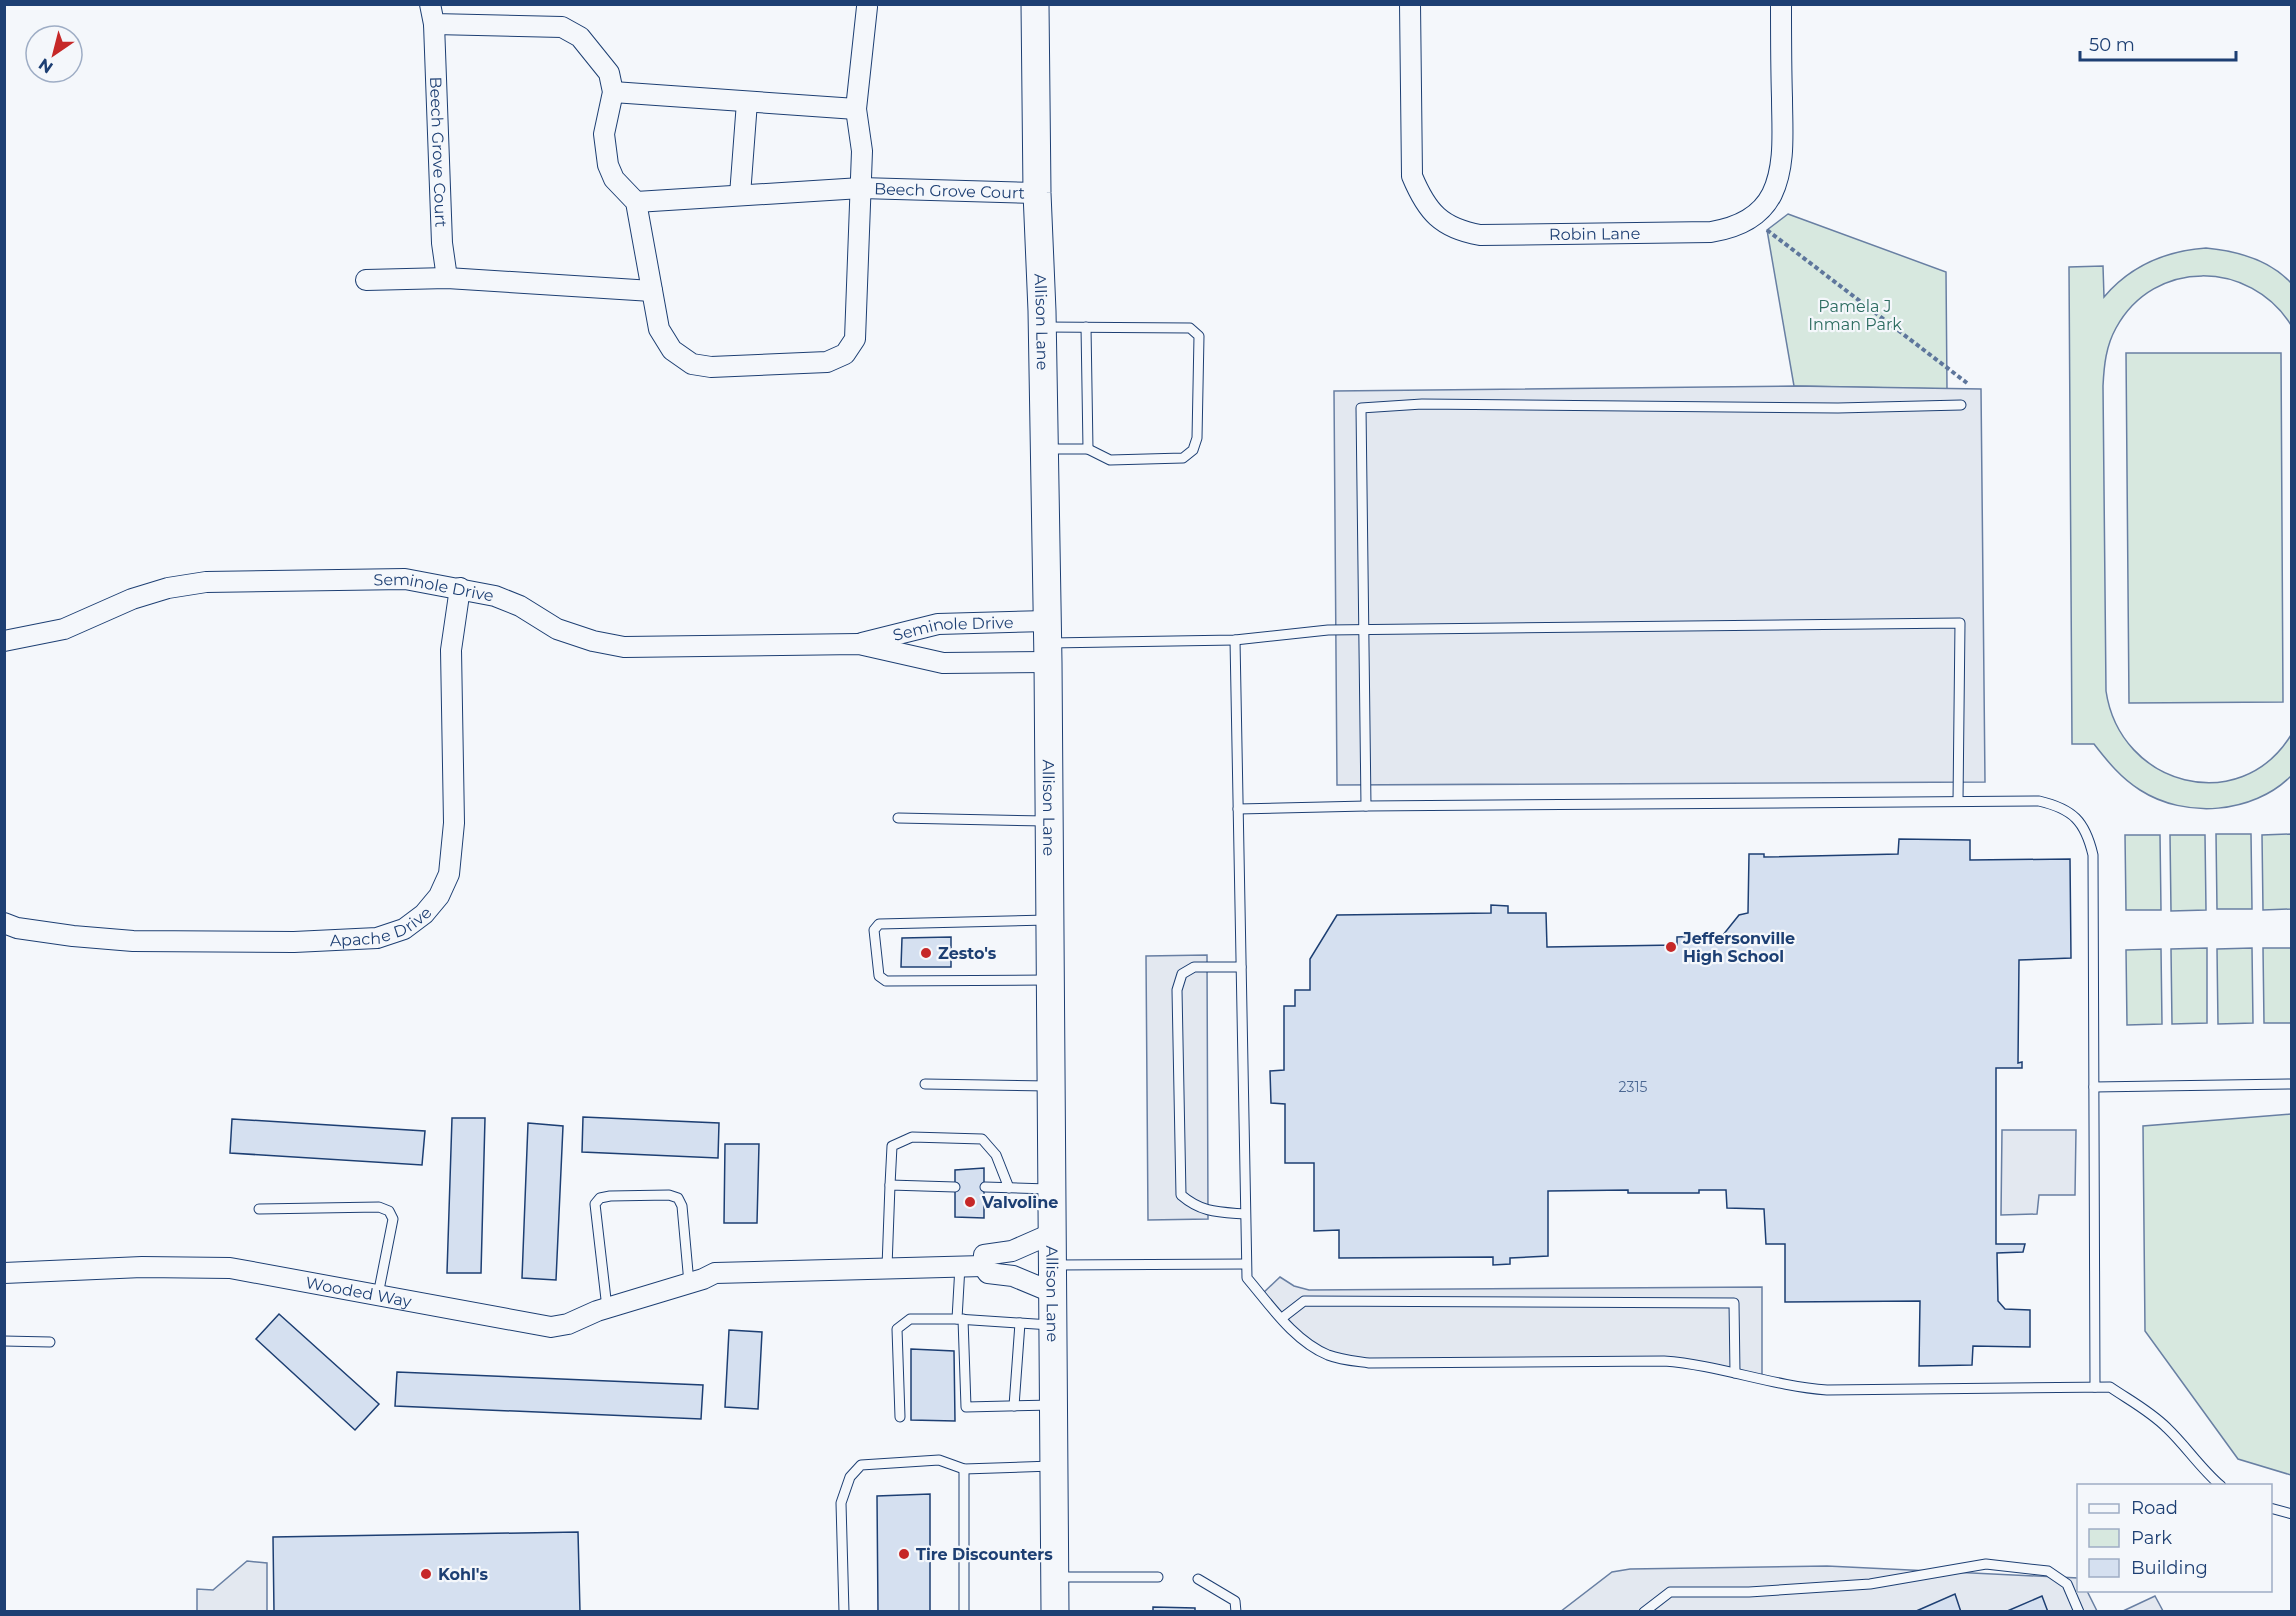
<svg xmlns="http://www.w3.org/2000/svg" width="2296" height="1616" font-family="Montserrat,sans-serif">
	<rect width="100%" height="100%" fill="#f4f7fb"/>
	<!-- green -->
	<g fill="#d7e8df" stroke="#687fa3" stroke-width="1.5">
		<polygon points="1788,214 1946,272 1947,389 1794,386 1767,230"/>
		<path d="M 2206,248 C 2237,251 2269,259 2291,283 L 2291,325 C 2250,260 2154,258 2116,328 C 2106,346 2104,365 2103,386 L 2106,691 C 2120,786 2240,818 2291,735 L 2291,776 C 2253,814 2185,819 2140,790 C 2121,778 2108,762 2094,744 L 2072,744 L 2069,267 L 2103,266 L 2104,297 C 2131,265 2165,251 2206,248 Z"/>
		<polygon points="2126,353 2281,353 2283,702 2129,703"/>
		<polygon points="2216,834 2251,834 2252,909 2217,909"/>
		<polygon points="2291,834 2291,909 2263,910 2262,835"/>
		<polygon points="2125,835 2160,835 2161,910 2126,910"/>
		<polygon points="2170,835 2205,835 2206,910 2171,911"/>
		<polygon points="2207,948 2207,1023 2172,1024 2171,949"/>
		<polygon points="2252,948 2253,1023 2218,1024 2217,949"/>
		<polygon points="2263,948 2291,948 2291,1023 2264,1023"/>
		<polygon points="2161,949 2162,1024 2127,1025 2126,950"/>
		<polygon points="2291,1114 2292,1114 2291,1475 2238,1459 2145,1331 2143,1126"/>
	</g>
	<!-- parking -->
	<g fill="#e3e8f0" stroke="#687fa3" stroke-width="1.5">
		<polygon points="1794,386 1981,389 1985,782 1337,785 1334,391"/>
		<polygon points="1207,955 1208,1219 1148,1220 1146,956"/>
		<polygon points="2002,1130 2076,1130 2075,1195 2039,1195 2037,1214 2001,1215"/>
		<polygon points="1280,1277 1294,1286 1309,1290 1762,1287 1762,1379 1686,1363 1369,1363 1317,1350 1261,1295"/>
		<polygon points="247,1561 267,1563 267,1611 197,1611 197,1589 213,1590"/>
		<polygon points="1827,1566 2078,1578 2078,1590 2087,1591 2097,1611 1560,1612 1612,1572 1630,1569"/>
		<polygon points="2155,1596 2163,1611 2123,1611"/>
	</g>
	<!-- building -->
	<g fill="#d5e0f0" stroke="#1d3f73" stroke-width="1.5">
		<polygon points="1899,839 1970,840 1970,860 2070,859 2071,958 2019,960 2018,1063 2022,1062 2022,1068 1996,1068 1996,1244 2025,1244 2023,1252 1997,1253 1998,1301 2005,1309 2030,1310 2030,1347 1973,1346 1972,1365 1919,1366 1920,1301 1785,1302 1785,1244 1766,1244 1764,1209 1727,1208 1726,1190 1699,1190 1699,1193 1628,1193 1628,1190 1548,1191 1548,1256 1510,1258 1510,1264 1493,1265 1493,1257 1339,1258 1339,1230 1314,1231 1314,1163 1285,1163 1285,1104 1271,1103 1270,1071 1284,1070 1284,1006 1295,1006 1295,990 1310,990 1310,959 1337,915 1491,913 1491,905 1508,906 1508,913 1546,913 1547,947 1677,945 1677,937 1723,935 1739,915 1748,913 1749,854 1764,854 1764,857 1898,854"/>
		<polygon points="951,937 951,967 901,967 902,938"/>
		<polygon points="583,1117 719,1123 718,1158 582,1152"/>
		<polygon points="452,1118 485,1118 481,1273 447,1273"/>
		<polygon points="232,1119 425,1131 422,1165 230,1153"/>
		<polygon points="528,1123 563,1126 556,1280 522,1278"/>
		<polygon points="725,1144 759,1144 757,1223 724,1223"/>
		<polygon points="984,1168 984,1218 955,1217 955,1170"/>
		<polygon points="279,1314 379,1404 355,1430 256,1339"/>
		<polygon points="729,1330 762,1332 758,1409 725,1407"/>
		<polygon points="911,1349 954,1351 955,1421 911,1420"/>
		<polygon points="397,1372 703,1385 701,1419 395,1406"/>
		<polygon points="930,1494 930,1612 878,1612 877,1496"/>
		<polygon points="578,1532 580,1612 274,1612 273,1537"/>
		<polygon points="1955,1594 1961,1612 1914,1612"/>
		<polygon points="2042,1596 2048,1612 2005,1612"/>
		<polygon points="1153,1607 1195,1608 1195,1612 1153,1612"/>
	</g>
	<g fill="none" stroke-linecap="round" stroke-linejoin="round">
		<defs>
			<g id="service">
				<polyline points="1044,327 1190,328 1199,336 1197,438 1193,450 1183,458 1110,460 1088,449 1048,449"/>
				<polyline points="1086,327 1088,449"/>
				<path d="M 1235,640 L 1247,1278 C 1270,1305 1294,1341 1328,1355 C 1341,1360 1355,1361 1369,1363 L 1664,1361 C 1719,1365 1772,1386 1827,1390 L 2110,1387 C 2129,1400 2150,1411 2167,1428 C 2186,1446 2200,1468 2221,1486"/>
				<polyline points="1050,643 1235,640 1328,630 1960,623 1958,801"/>
				<polyline points="1366,806 1361,408 1422,404 1838,408 1961,405"/>
				<path d="M 1238,809 L 1366,806 L 2039,801 C 2073,809 2085,821 2093,855 L 2095,1387"/>
				<polyline points="898,818 1046,821"/>
				<polyline points="1047,920 879,924 874,930 879,976 886,981 1047,980"/>
				<path d="M 1241,967 L 1194,967 L 1182,974 L 1177,990 L 1181,1195 C 1202,1213 1219,1212 1245,1214"/>
				<polyline points="925,1084 1049,1086"/>
				<polyline points="2094,1087 2292,1084"/>
				<polyline points="890,1185 892,1146 912,1137 982,1139 996,1155 1009,1188"/>
				<polyline points="985,1187 1048,1189"/>
				<polyline points="259,1209 379,1207 389,1211 393,1219 378,1295"/>
				<polyline points="1056,1265 1246,1264"/>
				<polyline points="887,1267 890,1185 955,1187"/>
				<polyline points="607,1308 595,1204 600,1198 610,1196 669,1195 678,1198 682,1206 689,1283"/>
				<polyline points="1282,1318 1304,1301 1734,1303 1735,1373"/>
				<polyline points="957,1319 1051,1325"/>
				<polyline points="963,1319 966,1407 1053,1405"/>
				<polyline points="4,1341 50,1342"/>
				<polyline points="1014,1406 1020,1323"/>
				<polyline points="900,1417 897,1329 910,1319 957,1319 960,1266"/>
				<polyline points="2270,1508 2292,1514"/>
				<polyline points="1058,1577 1158,1577"/>
				<polyline points="1198,1579 1235,1601 1236,1612"/>
				<polyline points="844,1612 841,1503 850,1477 861,1465 939,1460 964,1469 1052,1466"/>
				<polyline points="964,1612 964,1469"/>
				<polyline points="1644,1612 1670,1592 1749,1592 1870,1584 1986,1564 2048,1571 2067,1584 2079,1612"/>
			</g>
			<g id="minor">
				<polyline points="430,4 434,24 562,27 580,37 609,73 613,92 604,134 608,165 614,179 636,202 659,329 672,350 692,364 711,367 827,362 845,354 855,339 862,151 856,109 867,7"/>
				<path id="s1" d="M 1410,4 L 1412,176 C 1427,212 1441,228 1480,235 L 1711,232 C 1736,228 1760,218 1772,194 C 1786,165 1782,129 1782,98 C 1781,67 1781,36 1781,4"/>
				<path id="s2" d="M 434,24 L 442,243 L 447,278"/>
				<polyline points="613,92 856,109"/>
				<polyline points="740,195 747,102"/>
				<path id="s3" d="M 636,202 L 861,188 L 1037,193"/>
				<polyline points="366,280 447,278 652,291"/>
				<path id="s4" d="M 4,641 L 64,629 L 132,599 L 168,588 L 206,582 L 405,579 L 495,596 L 520,606 L 557,629 L 593,641 L 624,647 L 859,644 L 943,663 L 1048,662"/>
				<path id="s5" d="M 862,643 L 938,624 L 1047,621"/>
				<path id="s6" d="M 4,923 L 17,928 L 73,936 L 133,941 L 294,942 L 377,938 L 404,929 L 424,914 L 439,896 L 449,874 L 454,823 L 451,650 L 460,588"/>
				<polyline points="1053,1233 1012,1251 984,1255 983,1266 988,1273 1013,1276 1054,1293"/>
				<path id="s7" d="M 4,1273 L 142,1267 L 230,1268 L 551,1327 L 568,1324 L 597,1311 L 703,1279 L 715,1273 L 983,1266"/>
			</g>
			<g id="secondary">
				<path id="s8" d="M 1035,4 L 1037,193 L 1042,311 L 1048,662 L 1055,1612"/>
			</g>
		</defs>
		<!-- service casing -->
		<use href="#service" stroke="#1d3f73" stroke-width="11"/>
		<!-- minor casing -->
		<use href="#minor" stroke="#1d3f73" stroke-width="22"/>
		<!-- secondary casing -->
		<use href="#secondary" stroke="#1d3f73" stroke-width="29"/>
		<!-- path -->
		<polyline stroke="#5e769c" stroke-width="4" stroke-dasharray="4.5 3" stroke-linecap="butt" points="1767,230 1967,383"/>
		<!-- service -->
		<use href="#service" stroke="#f4f7fb" stroke-width="9"/>
		<!-- minor -->
		<use href="#minor" stroke="#f4f7fb" stroke-width="20"/>
		<!-- secondary -->
		<use href="#secondary" stroke="#f4f7fb" stroke-width="27"/>
	</g>
	<!-- markers -->
	<g fill="#c62828" stroke="#f4f7fb" stroke-width="2">
		<circle cx="1671" cy="947" r="6"/>
		<circle cx="926" cy="953" r="6"/>
		<circle cx="970" cy="1202" r="6"/>
		<circle cx="904" cy="1554" r="6"/>
		<circle cx="426" cy="1574" r="6"/>
	</g>
	<g text-anchor="middle" dominant-baseline="central" stroke-width="4.5" stroke-linejoin="round" paint-order="stroke">
		<!-- number labels -->
		<g font-size="14" fill="#4b6792">
			<text x="1633" y="1087">2315</text>
		</g>
		<!-- street labels -->
		<g font-size="16" fill="#1d3f73" stroke="#f4f7fb">
			<text stroke="none"><textPath href="#s2" startOffset="128">Beech Grove Court</textPath></text>
			<text stroke="none"><textPath href="#s3" startOffset="314">Beech Grove Court</textPath></text>
			<text stroke="none"><textPath href="#s1" startOffset="382">Robin Lane</textPath></text>
			<text stroke="none"><textPath href="#s8" startOffset="318">Allison Lane</textPath></text>
			<text stroke="none"><textPath href="#s4" startOffset="440">Seminole Drive</textPath></text>
			<text stroke="none"><textPath href="#s5" startOffset="93">Seminole Drive</textPath></text>
			<text stroke="none"><textPath href="#s8" startOffset="804">Allison Lane</textPath></text>
			<text stroke="none"><textPath href="#s6" startOffset="381">Apache Drive</textPath></text>
			<text stroke="none"><textPath href="#s7" startOffset="357">Wooded Way</textPath></text>
			<text stroke="none"><textPath href="#s8" startOffset="1290">Allison Lane</textPath></text>
		</g>
		<!-- park labels -->
		<g font-size="16" fill="#2c6c60" stroke="#f4f7fb">
			<text x="1855" y="306">Pamela J<tspan x="1855" dy="18">Inman Park</tspan></text>
		</g>
		<!-- poi labels -->
		<g font-size="16" font-weight="bold" fill="#1d3f73" stroke="#f4f7fb" text-anchor="start">
			<text x="1683" y="938">Jeffersonville<tspan x="1683" dy="18">High School</tspan></text>
			<text x="938" y="953">Zesto's</text>
			<text x="982" y="1202">Valvoline</text>
			<text x="916" y="1554">Tire Discounters</text>
			<text x="438" y="1574">Kohl's</text>
		</g>
	</g>
	<!-- border -->
	<rect width="2296" height="1616" fill="none" stroke="#1d3f73" stroke-width="12"/>
	<!-- legend -->
	<rect x="2077" y="1484" width="195" height="108" fill="#f4f7fb" stroke="#9eadc5" stroke-width="1.5"/>
	<rect x="2089" y="1504" width="30" height="9" fill="#f4f7fb" stroke="#9eadc5" stroke-width="1.5"/>
	<text x="2131" y="1514" font-size="18" fill="#1d3f73">Road</text>
	<rect x="2089" y="1529" width="30" height="18" fill="#d7e8df" stroke="#9eadc5" stroke-width="1.5"/>
	<text x="2131" y="1544" font-size="18" fill="#1d3f73">Park</text>
	<rect x="2089" y="1559" width="30" height="18" fill="#d5e0f0" stroke="#9eadc5" stroke-width="1.5"/>
	<text x="2131" y="1574" font-size="18" fill="#1d3f73">Building</text>
	<!-- north arrow -->
	<g transform="translate(54 54) rotate(215)"><circle r="28" fill="#f4f7fb" stroke="#9eadc5" stroke-width="1.5"/>
	<path d="M0-4.5L10 22L0 15L-10 22Z" fill="#c62828"/>
	<text y="-9" font-size="16" font-weight="bold" text-anchor="middle" fill="#1d3f73">N</text>
	</g>
	<!-- scale -->
	<path d="M2080 51v9h156v-9" fill="none" stroke="#1d3f73" stroke-width="3"/>
	<text x="2089" y="51" font-size="18" fill="#1d3f73" stroke="#f4f7fb" stroke-width="4.5" paint-order="stroke">50 m</text>
</svg>
